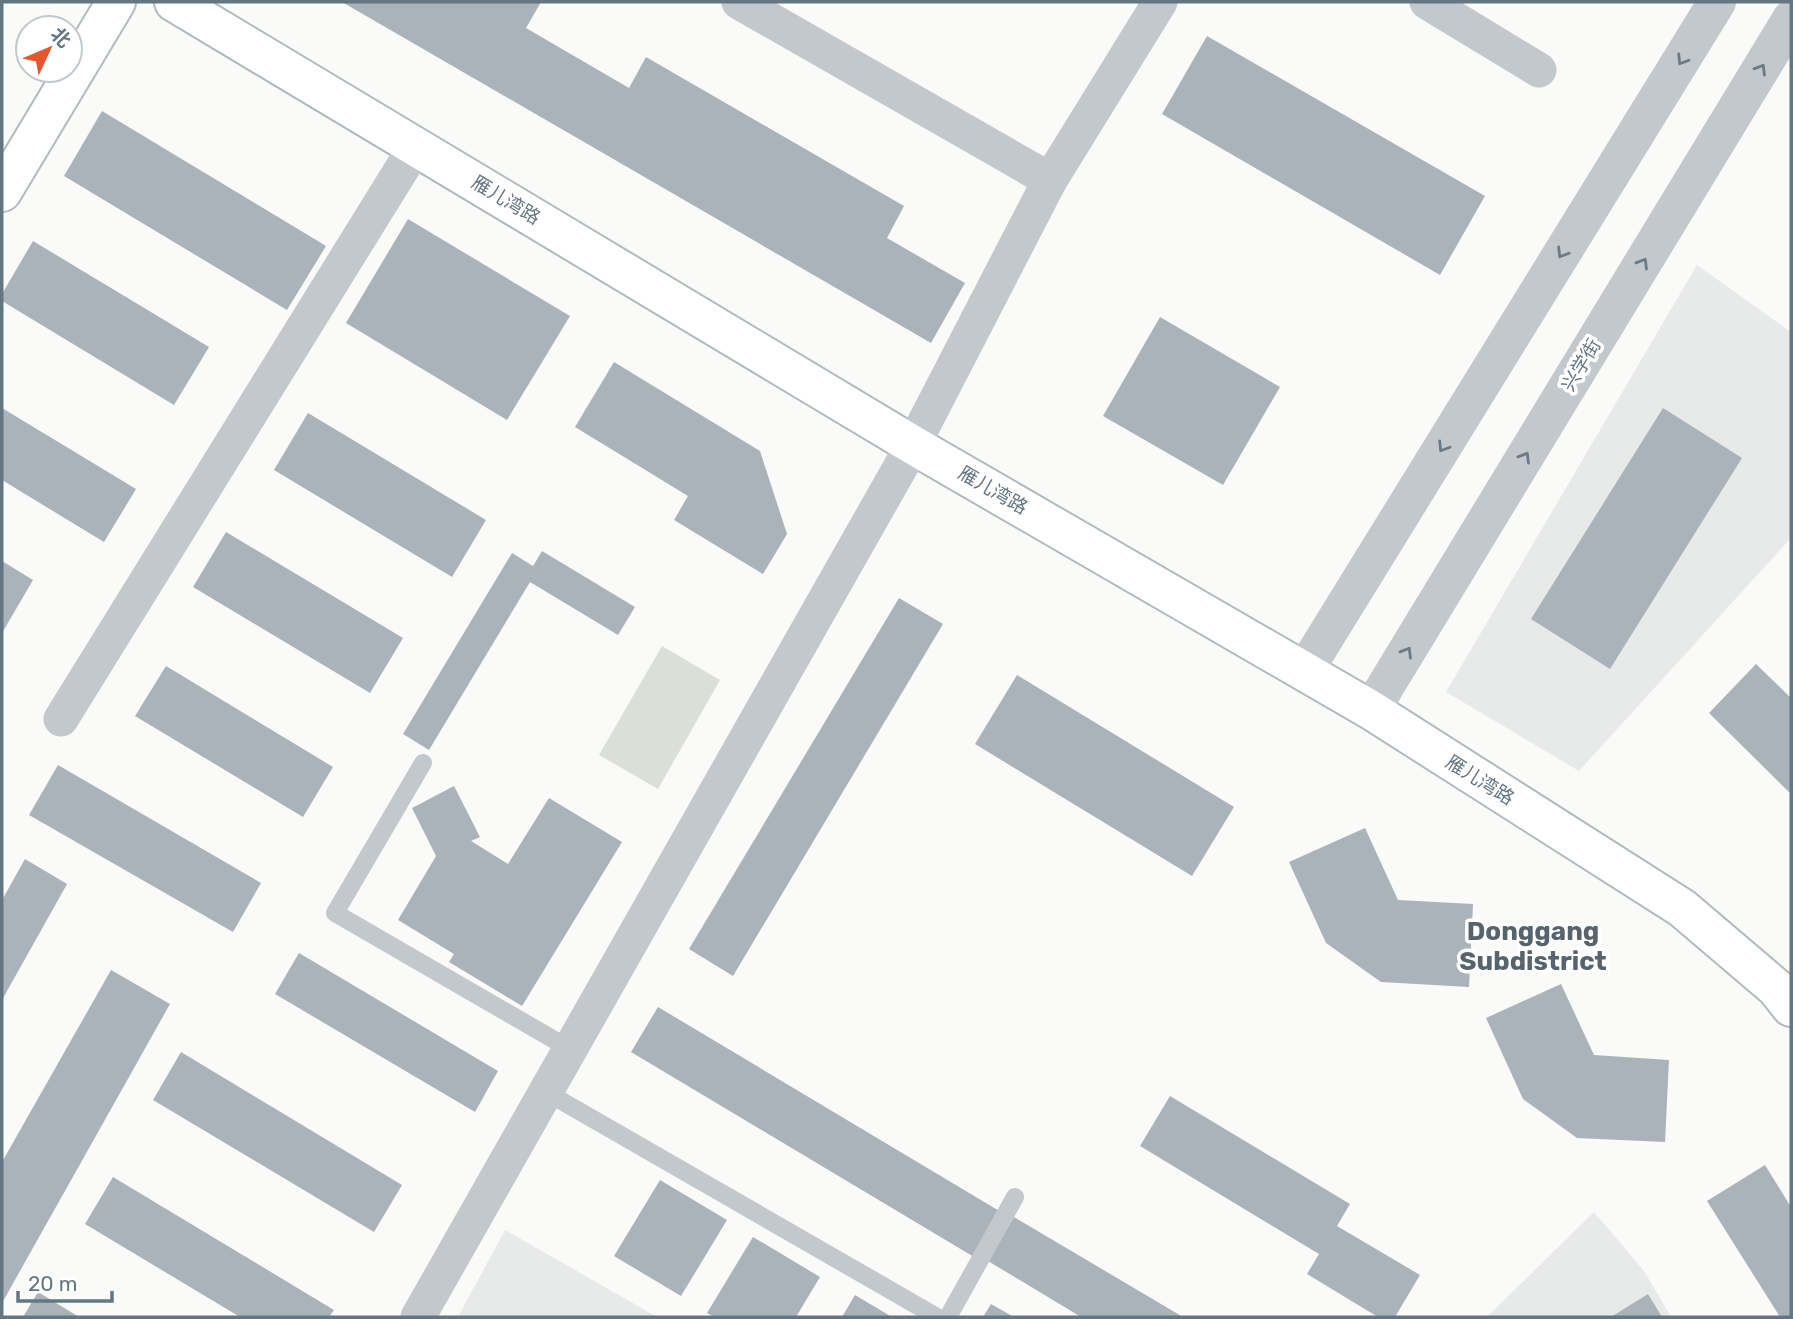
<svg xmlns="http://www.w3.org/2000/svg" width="1793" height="1319" font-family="Rubik,'Noto Sans SC',sans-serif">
	<rect width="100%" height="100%" fill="#fafaf8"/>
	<!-- built -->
	<g fill="#e8e9e9">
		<polygon points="1697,265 1791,332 1791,538 1579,771 1446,692"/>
		<polygon points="1594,1212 1644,1271 1671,1317 1487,1317"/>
		<polygon points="505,1230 657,1317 458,1317"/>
	</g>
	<!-- green -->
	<polygon fill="#dadfd7" points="662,646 720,680 658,789 599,755"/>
	<!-- building -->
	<g fill="#aab3b9">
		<polygon points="342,2 541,2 526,28 629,88 646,57 904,206 887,238 965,283 931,343"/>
		<polygon points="1207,36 1485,196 1440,275 1162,114"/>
		<polygon points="102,111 326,246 287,310 64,176"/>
		<polygon points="408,219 570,316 507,420 346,323"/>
		<polygon points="33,241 209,347 174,405 2,301 2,294"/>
		<polygon points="1160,317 1280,387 1223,485 1103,416"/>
		<polygon points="614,362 760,451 787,534 763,574 674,520 688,496 575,427"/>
		<polygon points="2,408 136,489 104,542 2,480"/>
		<polygon points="1663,408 1742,458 1610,669 1531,619"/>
		<polygon points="308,413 486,520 452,577 274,470"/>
		<polygon points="226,532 403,638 370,693 193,587"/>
		<polygon points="542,551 635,607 618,635 530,582 429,750 403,734 512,553 533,566"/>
		<polygon points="2,561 33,580 2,633"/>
		<polygon points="899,598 943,624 733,976 689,949"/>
		<polygon points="1756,664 1791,698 1791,794 1709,713"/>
		<polygon points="166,666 333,767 303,817 135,716"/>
		<polygon points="1017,675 1234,807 1192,876 975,744"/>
		<polygon points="58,765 261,883 233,932 29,815"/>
		<polygon points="454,786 480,837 471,841 508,864 549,798 622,842 522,1006 449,962 454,954 398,920 436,856 412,808"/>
		<polygon points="1365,828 1398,900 1473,904 1469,987 1381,982 1326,943 1289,862"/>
		<polygon points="25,859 67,884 2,1000 2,900"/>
		<polygon points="299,953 498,1071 475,1112 275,994"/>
		<polygon points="111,970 170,1004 2,1303 2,1162"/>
		<polygon points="1561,984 1594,1055 1669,1060 1665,1142 1577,1138 1523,1099 1486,1018"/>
		<polygon points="658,1007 1001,1212 974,1257 631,1052"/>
		<polygon points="181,1052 402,1185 374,1232 153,1100"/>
		<polygon points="1170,1096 1350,1204 1337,1226 1420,1275 1395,1317 1378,1317 1307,1274 1319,1254 1140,1146"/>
		<polygon points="1765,1165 1791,1207 1791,1317 1780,1317 1707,1201"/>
		<polygon points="113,1177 334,1310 329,1317 240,1317 85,1224"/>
		<polygon points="660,1180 727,1220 681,1296 614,1256"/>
		<polygon points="1014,1217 1183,1317 1081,1317 988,1261"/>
		<polygon points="753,1237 820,1277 796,1317 714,1317 707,1313"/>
		<polygon points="38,1292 79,1317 23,1317"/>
		<polygon points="1648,1294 1662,1317 1611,1317"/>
		<polygon points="855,1295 892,1317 842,1317"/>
		<polygon points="991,1304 1014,1317 983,1317"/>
	</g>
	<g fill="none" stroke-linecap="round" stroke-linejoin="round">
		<defs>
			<g id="secondary">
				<polyline points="174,2 913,445 1371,710 1682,908 1776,988 1791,1007"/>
				<polyline points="2,192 116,2"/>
			</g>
		</defs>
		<!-- secondary casing -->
		<use href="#secondary" stroke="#b3babf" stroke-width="42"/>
		<!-- service -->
		<g stroke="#c3c8cc" stroke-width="18">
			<polyline points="423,763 335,913 570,1049"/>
			<polyline points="546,1092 937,1317"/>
			<polyline points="948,1317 1015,1197"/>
		</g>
		<!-- minor -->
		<g stroke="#c3c8cc" stroke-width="35">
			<polyline points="739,2 1050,180"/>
			<polyline points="1427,2 1539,70"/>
			<polyline points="61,719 416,146"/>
			<polyline points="418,1317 913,445 1050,180 1160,2"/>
		</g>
		<!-- tertiary -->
		<g stroke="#c3c8cc" stroke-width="38">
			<polyline points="1305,670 1717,2"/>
			<polyline points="1371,710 1791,19"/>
		</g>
		<!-- secondary -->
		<use href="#secondary" stroke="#fff" stroke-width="38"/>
	</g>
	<!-- one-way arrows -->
	<defs><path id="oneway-chevron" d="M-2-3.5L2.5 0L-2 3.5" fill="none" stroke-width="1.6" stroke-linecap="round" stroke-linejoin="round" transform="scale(1.75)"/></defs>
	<g stroke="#6a7a87">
		<use href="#oneway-chevron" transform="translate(1682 60) rotate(122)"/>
		<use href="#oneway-chevron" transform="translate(1761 69) rotate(-59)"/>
		<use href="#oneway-chevron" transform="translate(1562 253) rotate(122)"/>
		<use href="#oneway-chevron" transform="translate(1643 263) rotate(-59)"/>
		<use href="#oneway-chevron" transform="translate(1443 447) rotate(122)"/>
		<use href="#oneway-chevron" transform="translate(1525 457) rotate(-59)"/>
		<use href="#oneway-chevron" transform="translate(1407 652) rotate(-59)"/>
	</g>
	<g text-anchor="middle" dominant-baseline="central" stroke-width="7" stroke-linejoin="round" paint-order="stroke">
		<!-- street labels -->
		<g font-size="19" fill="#657683" stroke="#fff">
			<text transform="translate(506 200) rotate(31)">雁儿湾路</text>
			<text transform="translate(1581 365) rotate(-59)">兴学街</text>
			<text transform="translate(993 490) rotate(30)">雁儿湾路</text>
			<text transform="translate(1480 780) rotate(32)">雁儿湾路</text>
		</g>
		<!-- district labels -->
		<g font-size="26" font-weight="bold" fill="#57646e" stroke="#fff">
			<text x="1533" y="931">Donggang<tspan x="1533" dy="30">Subdistrict</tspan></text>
		</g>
	</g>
	<!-- border -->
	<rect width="1793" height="1319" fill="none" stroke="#657683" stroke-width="7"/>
	<!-- north arrow -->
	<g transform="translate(49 49) rotate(46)"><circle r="33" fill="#ffffff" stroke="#c1c8cd" stroke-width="2"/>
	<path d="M0-5L12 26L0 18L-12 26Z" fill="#e4572e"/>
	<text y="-10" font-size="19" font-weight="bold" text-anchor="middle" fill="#657683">北</text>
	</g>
	<!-- scale -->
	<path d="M18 1291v10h94v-10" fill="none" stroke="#657683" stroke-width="3.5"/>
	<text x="28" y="1291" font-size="21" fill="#657683" stroke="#ffffff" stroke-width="5" paint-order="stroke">20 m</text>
</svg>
